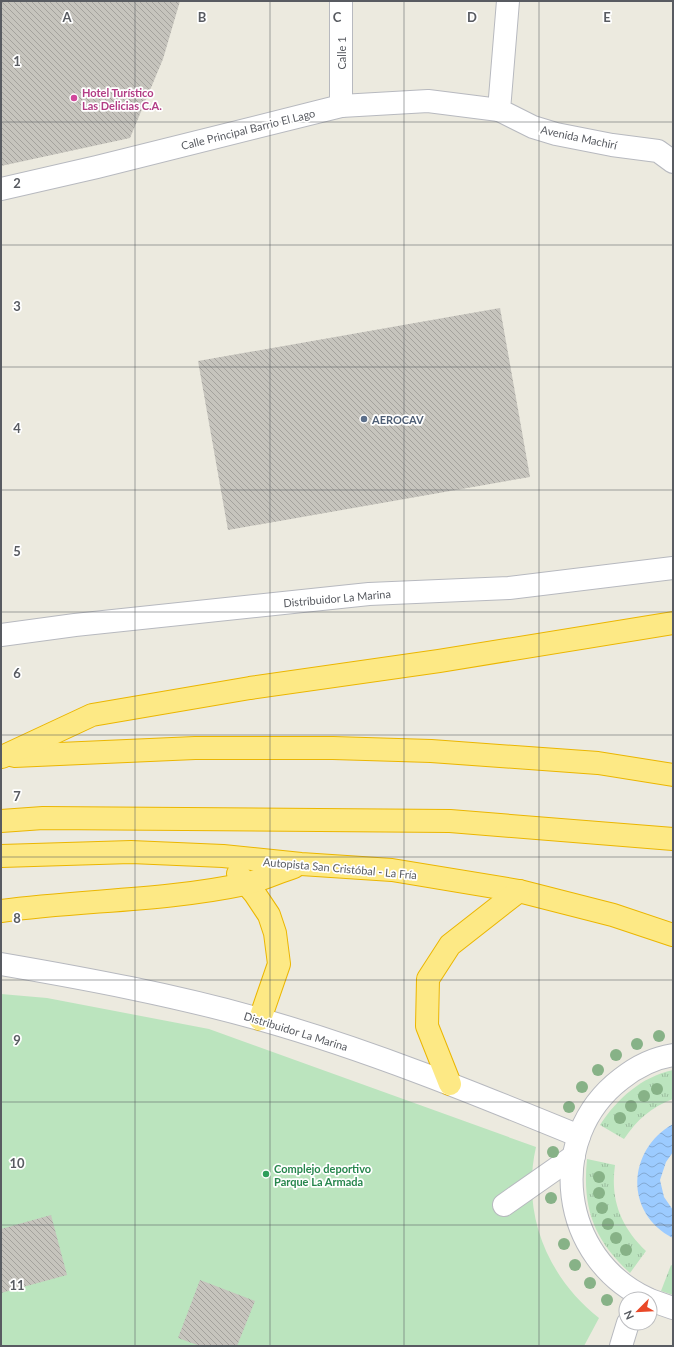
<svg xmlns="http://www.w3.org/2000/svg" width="674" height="1347" font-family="Lato,sans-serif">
	<defs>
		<pattern id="grass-tufts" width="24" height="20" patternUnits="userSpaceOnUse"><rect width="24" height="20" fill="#bbe4be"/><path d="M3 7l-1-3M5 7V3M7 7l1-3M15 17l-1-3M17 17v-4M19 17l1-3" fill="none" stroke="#9bbc9e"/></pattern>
		<pattern id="water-waves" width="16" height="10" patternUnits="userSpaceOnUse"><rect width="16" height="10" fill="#9ccbff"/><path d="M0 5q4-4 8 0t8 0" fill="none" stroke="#82a8d2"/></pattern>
		<pattern id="building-back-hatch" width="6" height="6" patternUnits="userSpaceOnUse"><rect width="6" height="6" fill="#c6c4bd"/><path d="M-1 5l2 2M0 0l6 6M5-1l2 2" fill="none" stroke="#a4a29d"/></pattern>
	</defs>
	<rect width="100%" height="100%" fill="#eceadf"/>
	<!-- grass -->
	<g fill="url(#grass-tufts)">
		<path d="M 673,1070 L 673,1099 C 651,1107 637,1120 624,1139 L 600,1125 C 617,1099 641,1077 673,1070 Z"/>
		<path d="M 587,1159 L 615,1165 C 610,1200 621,1227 646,1251 L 630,1273 C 594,1240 582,1208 587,1159 Z"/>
		<polygon points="671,1265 673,1266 673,1295 661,1291"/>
	</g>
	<!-- garden -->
	<path fill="#bbe4be" d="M 1,994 L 47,998 L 209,1029 L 536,1147 C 521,1213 547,1277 599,1318 L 584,1346 L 1,1346 Z"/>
	<!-- water -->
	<path fill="url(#water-waves)" d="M 673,1124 L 673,1152 L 666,1162 L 660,1180 L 664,1197 L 673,1210 L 673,1238 C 624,1213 627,1150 673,1124 Z"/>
	<!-- building -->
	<g fill="url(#building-back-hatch)">
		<polygon points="1,1 180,1 163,59 130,138 1,166"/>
		<polygon points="500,308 530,477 228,530 198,361"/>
		<polygon points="51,1215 67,1275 1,1293 1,1229"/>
		<polygon points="200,1280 255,1301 237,1346 200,1346 178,1338"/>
	</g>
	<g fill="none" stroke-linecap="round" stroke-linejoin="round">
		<defs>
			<g id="minor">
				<polyline points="508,1 499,110 533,127 556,134 612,145 658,151 673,162"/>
				<polyline points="341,106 341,1"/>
				<polyline points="1,189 97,167 341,106 428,101 499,110"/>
				<polyline points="1,635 75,625 369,594 509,588 673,568"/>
				<path d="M 1,964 C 88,979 174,995 259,1019 C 369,1050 474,1093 579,1136"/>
				<polyline points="504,1205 574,1156"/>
				<path d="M 648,1299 C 560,1259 544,1138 621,1079 C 636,1067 654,1058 673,1055"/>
				<polyline points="650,1300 673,1308"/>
				<polyline points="621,1346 628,1323"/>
			</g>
			<g id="highway">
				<polyline points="14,756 195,748 333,748 431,751 598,763 673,775"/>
				<polyline points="2,757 92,715 250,688 439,661 673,623"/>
				<polyline points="1,821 43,818 450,821 673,839"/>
				<polyline points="1,856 131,852 223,856 301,864 392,870 519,891 613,915 673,935"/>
				<polyline points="238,874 255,894 269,915 275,933 279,964 260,1019"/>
				<path d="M 1,911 C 82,900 165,901 245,884 C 262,880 278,872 294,867"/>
				<polyline points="450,1084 427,1026 428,979 450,945 519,891"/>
			</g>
		</defs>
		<!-- minor casing -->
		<use href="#minor" stroke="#b7b9bf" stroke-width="24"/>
		<!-- highway casing -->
		<use href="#highway" stroke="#ebb600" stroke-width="24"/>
		<!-- minor -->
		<use href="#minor" stroke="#fff" stroke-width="22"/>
		<!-- highway -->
		<use href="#highway" stroke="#fde985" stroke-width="22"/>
	</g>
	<!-- trees -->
	<g fill="#87b287">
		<circle cx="659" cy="1036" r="6"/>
		<circle cx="637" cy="1044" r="6"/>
		<circle cx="616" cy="1055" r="6"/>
		<circle cx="598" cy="1070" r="6"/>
		<circle cx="582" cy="1087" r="6"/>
		<circle cx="657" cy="1089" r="6"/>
		<circle cx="644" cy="1096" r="6"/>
		<circle cx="631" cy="1106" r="6"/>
		<circle cx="569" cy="1107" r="6"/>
		<circle cx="620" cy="1118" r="6"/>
		<circle cx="553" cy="1152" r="6"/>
		<circle cx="599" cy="1177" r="6"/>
		<circle cx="599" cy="1193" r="6"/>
		<circle cx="551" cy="1198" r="6"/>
		<circle cx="602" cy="1208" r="6"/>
		<circle cx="608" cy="1224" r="6"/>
		<circle cx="616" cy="1238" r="6"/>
		<circle cx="564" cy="1244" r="6"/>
		<circle cx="626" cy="1250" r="6"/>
		<circle cx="575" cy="1265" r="6"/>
		<circle cx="590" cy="1283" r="6"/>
		<circle cx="607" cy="1300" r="6"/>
	</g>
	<!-- grid -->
	<path fill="none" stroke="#585b61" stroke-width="1" stroke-opacity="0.55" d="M 135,1 L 135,1346M 270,1 L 270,1346M 404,1 L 404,1346M 539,1 L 539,1346M 1,122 L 673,122M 1,245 L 673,245M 1,367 L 673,367M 1,490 L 673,490M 1,612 L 673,612M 1,735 L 673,735M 1,857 L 673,857M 1,980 L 673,980M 1,1102 L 673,1102M 1,1225 L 673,1225"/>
	<!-- markers -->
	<circle fill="#d1479c" stroke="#fff" stroke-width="1.5" cx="74" cy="98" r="4"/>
	<circle fill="#5c6f8a" stroke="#fff" stroke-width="1.5" cx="364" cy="419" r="4"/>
	<circle fill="#2e9e5b" stroke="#fff" stroke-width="1.5" cx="266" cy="1174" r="4"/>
	<g text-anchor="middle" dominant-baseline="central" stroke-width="3.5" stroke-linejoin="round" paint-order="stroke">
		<!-- street labels -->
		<g font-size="11" fill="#585b61" stroke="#fff">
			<text transform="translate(341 53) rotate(-90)">Calle 1</text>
			<text transform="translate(248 129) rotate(-14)">Calle Principal Barrio El Lago</text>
			<text transform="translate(579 137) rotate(12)">Avenida Machirí</text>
			<text transform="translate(337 598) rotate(-5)">Distribuidor La Marina</text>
			<text transform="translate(340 868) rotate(5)">Autopista San Cristóbal - La Fría</text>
			<text transform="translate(296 1031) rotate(17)">Distribuidor La Marina</text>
		</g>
		<!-- hotel labels -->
		<g font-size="11" font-weight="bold" fill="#b23c85" stroke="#fff" text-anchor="start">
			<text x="82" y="92">Hotel Turístico<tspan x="82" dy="13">Las Delicias C.A.</tspan></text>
		</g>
		<!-- service labels -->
		<g font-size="11" font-weight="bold" fill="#4e5e75" stroke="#fff" text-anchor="start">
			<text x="372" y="419">AEROCAV</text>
		</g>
		<!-- leisure labels -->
		<g font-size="11" font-weight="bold" fill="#27864d" stroke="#fff" text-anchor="start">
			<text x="274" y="1168">Complejo deportivo<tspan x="274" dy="13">Parque La Armada</tspan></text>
		</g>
	</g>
	<g font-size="13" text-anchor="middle" font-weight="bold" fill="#585b61" stroke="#fff" stroke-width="3.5" stroke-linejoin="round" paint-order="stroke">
		<text x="67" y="22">A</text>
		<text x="202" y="22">B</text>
		<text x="337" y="22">C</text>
		<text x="472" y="22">D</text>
		<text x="607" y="22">E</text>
		<text x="17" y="66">1</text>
		<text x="17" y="188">2</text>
		<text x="17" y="311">3</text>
		<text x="17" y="433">4</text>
		<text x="17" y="556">5</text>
		<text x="17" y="678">6</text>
		<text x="17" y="801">7</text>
		<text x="17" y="923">8</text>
		<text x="17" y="1045">9</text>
		<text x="17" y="1168">10</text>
		<text x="17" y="1290">11</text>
	</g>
	<!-- border -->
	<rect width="674" height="1347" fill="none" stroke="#585b61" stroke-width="4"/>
	<!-- north arrow -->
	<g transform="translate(638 1311) rotate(246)"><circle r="19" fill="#ffffff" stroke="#bcbdc0"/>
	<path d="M0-3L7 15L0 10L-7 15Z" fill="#e94828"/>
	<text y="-6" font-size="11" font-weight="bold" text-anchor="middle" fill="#585b61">N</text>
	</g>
</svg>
